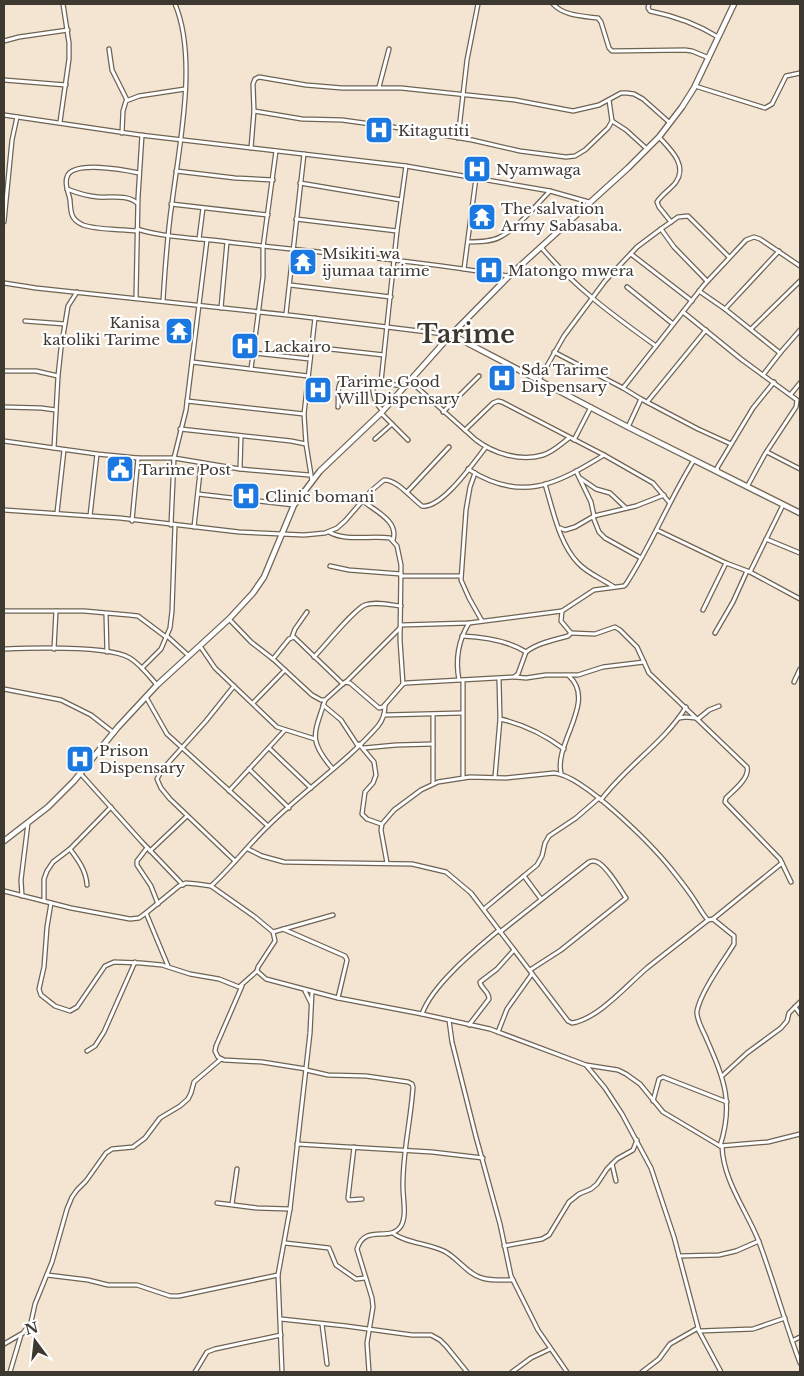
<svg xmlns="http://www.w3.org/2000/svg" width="804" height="1376" font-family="'Libre Baskerville',serif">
	<rect width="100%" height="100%" fill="#f3e5d2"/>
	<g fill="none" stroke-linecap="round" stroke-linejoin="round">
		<defs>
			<g id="minor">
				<path d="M 553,4 C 564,16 583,16 598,18 L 601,22 L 609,48 L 612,51 L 685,50 L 692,51 L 709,58"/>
				<path d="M 649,4 L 648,8 L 650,11 C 675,16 697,24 718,37"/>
				<polyline points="4,41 19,37 68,30"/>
				<polyline points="109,49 112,70 127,100"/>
				<polyline points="4,80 66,85"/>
				<polyline points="695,86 765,108 772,104 786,76 800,73"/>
				<polyline points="379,87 389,49"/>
				<polyline points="254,111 302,119 342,120 400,128 472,140 520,151 566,157 575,156 585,150 608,128 612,121 609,100"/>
				<polyline points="4,115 140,135 406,166 550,191 589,202"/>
				<polyline points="612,121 626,130 647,149"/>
				<polyline points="60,122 69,59 69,43 63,4"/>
				<polyline points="122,133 123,111 126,101 139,96 185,89"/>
				<path d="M 659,137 C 670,149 688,165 676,182 C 671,189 662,194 657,202 L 659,207 L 671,222"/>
				<polyline points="458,138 467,60 478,4"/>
				<polyline points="251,148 254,111 253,84 255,79 259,77 306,85 342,88 401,88 515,100 573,111 599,105 621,93 627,93 634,94 643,99 670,123"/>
				<polyline points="176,171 235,178 273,180"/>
				<polyline points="300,183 401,200"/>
				<path d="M 67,189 C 77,193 87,196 98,197 C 110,198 127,194 137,203"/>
				<polyline points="171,204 268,215"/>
				<polyline points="296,219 397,231"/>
				<polyline points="4,222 12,140 17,117"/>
				<path d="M 137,229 C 166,238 198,238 228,242 C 321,253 415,260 508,276"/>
				<polyline points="661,229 674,247 707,281"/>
				<path d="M 137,231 C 121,229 97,230 83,225 C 70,219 71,212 70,200 C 69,193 64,185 67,177 C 72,160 125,170 139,173"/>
				<polyline points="199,239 203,208"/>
				<path d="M 468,242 C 478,242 491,242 500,237 C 519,227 535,206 550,191"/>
				<path d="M 541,247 C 574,287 614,316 656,346"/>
				<polyline points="631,254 692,301"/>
				<polyline points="464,269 476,178"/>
				<polyline points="4,283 36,288 297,316 452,335"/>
				<polyline points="290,285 391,297"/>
				<polyline points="627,287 673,324"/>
				<polyline points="699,291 725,309 780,353"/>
				<polyline points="77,292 68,306 61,348 58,376 54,448 97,454 138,458 174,458 240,469 309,475"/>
				<polyline points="136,298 138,198 142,135"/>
				<path d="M 163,301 C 165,269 167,236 172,203 C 179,146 198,58 175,4"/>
				<polyline points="221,308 227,242"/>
				<polyline points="725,309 779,251"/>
				<polyline points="683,312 741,359 797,400 796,407 765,454 747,487"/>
				<polyline points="286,314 304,154"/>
				<polyline points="25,321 65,324"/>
				<polyline points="751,329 800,281"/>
				<polyline points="312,347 384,355"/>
				<polyline points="554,352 623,388"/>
				<polyline points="253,353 310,359"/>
				<polyline points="192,362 308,376"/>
				<polyline points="251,369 263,277 263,247 276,151"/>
				<polyline points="4,371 36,371 58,376"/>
				<polyline points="763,375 780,353 800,330"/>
				<polyline points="539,380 564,336 605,281 637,247 661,229 678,217 688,216 729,257"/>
				<path d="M 410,381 L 476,440 C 493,453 520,462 543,455 C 553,452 561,444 569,438"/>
				<path d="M 373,382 C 372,393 374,403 383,411"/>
				<polyline points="381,382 397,231 406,166"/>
				<polyline points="791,394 800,383"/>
				<polyline points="641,399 698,429 731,444"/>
				<polyline points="187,401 304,414"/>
				<polyline points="648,401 706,330"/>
				<polyline points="4,407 41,408 56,410"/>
				<path d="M 338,407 C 339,399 336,386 343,379 L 405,386"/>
				<polyline points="443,412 479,376"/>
				<polyline points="381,413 408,440"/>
				<polyline points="628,427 641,399 623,388 704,285 746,240 754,237 760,239 800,266"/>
				<polyline points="180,429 291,441 306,444"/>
				<polyline points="465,430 493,403 498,401 502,402 604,455 653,483 669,502"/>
				<polyline points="375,439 392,424"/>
				<polyline points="574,440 591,407"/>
				<polyline points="4,441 54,448"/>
				<polyline points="767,452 800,469"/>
				<polyline points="240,469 241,436"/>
				<path d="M 468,469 C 521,503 555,485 604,455"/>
				<polyline points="576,471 591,502 594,516"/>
				<polyline points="718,472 717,468 753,408 774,382"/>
				<polyline points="475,473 470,487 466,510 461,580 469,598 482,621"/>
				<polyline points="580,478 596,489 610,493 626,508"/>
				<polyline points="312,481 306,444 304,414 315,318"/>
				<path d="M 545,484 C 553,510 559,543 578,563 C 588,574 603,579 614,587"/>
				<polyline points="407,492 449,447"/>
				<polyline points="198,494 294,505"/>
				<path d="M 363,501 C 375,511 399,521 393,540"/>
				<path d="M 4,510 L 120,518 L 239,532 L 304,535 L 325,533 L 337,528 L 345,521 L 371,491 L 384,480 C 398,480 411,498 422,506 C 442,509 474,462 486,447"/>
				<polyline points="57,513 64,450"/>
				<polyline points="90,516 97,454"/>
				<polyline points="593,517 599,532 605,538 641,558"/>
				<polyline points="132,521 138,458"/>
				<polyline points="171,525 174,458 186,410 207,240"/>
				<polyline points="194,527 201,463"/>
				<polyline points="560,528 565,530 575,527 594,516 636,506 664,495"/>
				<polyline points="657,530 726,563 750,572 800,599"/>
				<path d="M 329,532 C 347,542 370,535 390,538 L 397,546 L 401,565 L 400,640 L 403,684"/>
				<polyline points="766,539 800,553"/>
				<polyline points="330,566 349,570 401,574"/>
				<polyline points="750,572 783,505"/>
				<polyline points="401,576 461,576"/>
				<polyline points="703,610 726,563"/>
				<polyline points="4,611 84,611 129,615 138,616 166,637"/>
				<polyline points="106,614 107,652"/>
				<path d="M 229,619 L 251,642 L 273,659 L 312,695 L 321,700 L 325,700 L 345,682 L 350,683 L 379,708 L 383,707 L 403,684 L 406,683 L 514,677 L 518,674 L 526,652 C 537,643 554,640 568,636 L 571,633 L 561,621 L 562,611 L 594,590 L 624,586 L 626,584 C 652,544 669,500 694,460"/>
				<polyline points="401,625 469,623 562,611"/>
				<path d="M 571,633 L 595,634 L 615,627 L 620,630 L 637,647 L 649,673 L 747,767 C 750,778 733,791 726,798 L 725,802 L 780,859 L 791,882"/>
				<polyline points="715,633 733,602 747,571"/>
				<polyline points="167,636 189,656"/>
				<path d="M 462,636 C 483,637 509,641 526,652"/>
				<polyline points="292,637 295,629 307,612"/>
				<polyline points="200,646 215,668 277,727 315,739"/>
				<path d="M 4,649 C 31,648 108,645 130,658 C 141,665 149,676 157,685"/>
				<polyline points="54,649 56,611"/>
				<path d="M 314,657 C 325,646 353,610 365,605 C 375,601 390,605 401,606"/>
				<polyline points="273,659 289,639 294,637 343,684"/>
				<polyline points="142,668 161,649 170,628 172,611 175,525"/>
				<polyline points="515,677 526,678 546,675 578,675 603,667 644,662"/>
				<path d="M 459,680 C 455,659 458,641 469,623"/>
				<polyline points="346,682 400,628"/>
				<polyline points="794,682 800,669"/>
				<polyline points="234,686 206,721 162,770 157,779 161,788 170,799 235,861"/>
				<polyline points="4,689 61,700 91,715 114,733"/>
				<polyline points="146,697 167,734 268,826"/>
				<path d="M 325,700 C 315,733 307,739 332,768"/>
				<polyline points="253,703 285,670"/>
				<polyline points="323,705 341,720 358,746"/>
				<polyline points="384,715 462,713"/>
				<polyline points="679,718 686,717 696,718"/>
				<path d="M 500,719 C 523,724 545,735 564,749"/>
				<polyline points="698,719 709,710 719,706"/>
				<polyline points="359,744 374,762 376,775 373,783 365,792 362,814 367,819 381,824"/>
				<polyline points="269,748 311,788"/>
				<polyline points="364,748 396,745 433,744"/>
				<polyline points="249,769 289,808"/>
				<polyline points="80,773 141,841 183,885"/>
				<path d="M 561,773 C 554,743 597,701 569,676"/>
				<polyline points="495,777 500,719 499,679"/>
				<polyline points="463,778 463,680"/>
				<polyline points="433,784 433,714"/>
				<polyline points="229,791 285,730"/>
				<path d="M 601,800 C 626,766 664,743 686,707"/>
				<polyline points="147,848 137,861 137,865 151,886 158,904"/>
				<path d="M 70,849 C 78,860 86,870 87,885"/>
				<path d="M 248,849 L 262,856 L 284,862 L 412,864 L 446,872 L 471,893 L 568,1021 L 572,1023 C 598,1019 627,985 647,968 C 667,952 688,936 708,920"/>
				<polyline points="150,851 187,816"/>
				<path d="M 387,863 L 381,830 L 382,824 L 394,810 L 421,790 L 438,782 L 470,777 L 506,778 L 554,773 C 583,775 653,846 672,870 C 680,880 688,890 695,901 C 699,907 703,915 708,920 L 713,919 L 782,863"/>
				<polyline points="524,876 541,899"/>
				<path d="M 211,886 C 232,867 249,844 269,825 C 304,790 346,763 378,726 C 383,720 385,713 385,705"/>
				<polyline points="4,891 71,908 130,919 139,918 146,913 179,886 186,883 197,884 211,886 255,917 273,932 275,941 258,967 257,971 266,979 338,998 422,1014 490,1029 586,1065 618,1070 626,1074 640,1084 663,1112 720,1146 768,1142 800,1134"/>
				<polyline points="22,896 21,880 28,823"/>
				<polyline points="44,901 44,879 47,871 53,862 70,849 111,807"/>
				<polyline points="51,903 47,927 44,967 39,989 41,995 55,1006 70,1011 77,1007 105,966 114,962 141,963 162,965 190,974 219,979 239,987 257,971"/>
				<polyline points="484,909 537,865 542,856 545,843 549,836 576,818 599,798"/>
				<polyline points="146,913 168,966"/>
				<path d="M 713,919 L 734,936 L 734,944 C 723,962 701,991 697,1011 C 696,1020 704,1032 707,1040 C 724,1079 734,1103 720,1146"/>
				<polyline points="283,929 345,956 347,960 338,998"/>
				<polyline points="273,932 333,915"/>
				<path d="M 500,932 L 589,862 C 592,861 593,860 597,862 C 606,865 620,889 626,898 L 561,950 L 530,970"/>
				<polyline points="242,986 216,1046 215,1051 218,1057 224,1060 262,1062 306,1069"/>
				<polyline points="305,991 311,1003"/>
				<polyline points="795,1007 800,1014"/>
				<path d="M 422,1014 C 432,985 476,949 499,930"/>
				<polyline points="449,1020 452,1042 476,1137 500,1224 511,1276 538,1330 567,1372"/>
				<path d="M 469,1025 L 489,999 C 489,991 481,989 480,982 L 497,969 L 514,950"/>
				<polyline points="498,1032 507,1009 532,974"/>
				<polyline points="87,1051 95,1046 104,1032 135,962"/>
				<polyline points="586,1065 605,1088 622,1114 651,1168 674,1237 699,1331 721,1372"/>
				<path d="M 306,1070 L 328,1075 L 366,1076 L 408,1082 L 412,1084 L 413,1087 C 411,1120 402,1155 403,1188 C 403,1199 407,1216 401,1226 C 390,1243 365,1223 357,1249 L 372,1298 L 373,1307 L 367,1343 L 369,1372"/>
				<polyline points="722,1076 747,1053 781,1028 787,1021 789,1013 800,1002"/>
				<polyline points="653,1101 659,1079 663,1077 727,1102"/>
				<polyline points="297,1144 432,1152 483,1158"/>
				<path d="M 722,1146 C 723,1181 747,1211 759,1242 C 774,1282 785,1323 800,1363"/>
				<polyline points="354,1147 348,1198 349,1200 362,1199"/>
				<polyline points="612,1164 616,1181"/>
				<polyline points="217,1203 257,1208 290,1209"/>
				<polyline points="232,1204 237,1169"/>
				<path d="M 393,1233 C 403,1242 430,1244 444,1251 C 458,1258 467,1274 482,1278 C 492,1281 503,1280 513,1280"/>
				<polyline points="285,1243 329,1248 336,1265 356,1279 365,1278"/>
				<polyline points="504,1246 542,1239 549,1235 569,1202 579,1194 591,1189 597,1184 607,1169 617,1159 633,1150 637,1140"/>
				<polyline points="679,1256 719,1255 736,1251 759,1241"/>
				<polyline points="47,1275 88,1280 108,1285 137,1285 170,1296 179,1296 278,1275"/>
				<polyline points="281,1319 346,1326 412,1335 431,1335 440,1340 446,1346 467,1372"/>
				<polyline points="322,1324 327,1364"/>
				<polyline points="699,1331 753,1329 785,1318"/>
				<polyline points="792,1341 800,1337"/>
				<polyline points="4,1344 23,1333 31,1322 35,1304 52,1262 67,1209 72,1197 77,1190 86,1181 106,1153 112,1149 133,1147 145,1138 160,1118 180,1106 188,1099 191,1093 194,1082 221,1059"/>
				<polyline points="10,1372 21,1335"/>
				<polyline points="195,1372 207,1352 215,1349 281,1335"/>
				<polyline points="282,1372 278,1275 290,1209 310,1033 312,992"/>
				<polyline points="512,1372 531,1358 550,1349"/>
				<polyline points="642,1372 659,1359 670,1344 698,1328"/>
			</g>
			<g id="secondary">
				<polyline points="452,335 628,427 800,513"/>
				<polyline points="4,841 48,807 74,781 118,727 157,685 229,619 253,593 264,577 294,505 320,471 381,413 447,339 509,276 628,168 659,137 682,107 694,88 734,4"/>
			</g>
		</defs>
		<!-- minor casing -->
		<use href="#minor" stroke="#6f6353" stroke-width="5.5"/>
		<!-- secondary casing -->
		<use href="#secondary" stroke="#6f6353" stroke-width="7"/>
		<!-- minor -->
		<use href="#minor" stroke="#fff" stroke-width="3"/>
		<!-- secondary -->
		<use href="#secondary" stroke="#fff" stroke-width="4.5"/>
	</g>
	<!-- icons -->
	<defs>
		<symbol id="hospital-square" viewBox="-11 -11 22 22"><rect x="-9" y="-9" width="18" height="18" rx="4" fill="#1c78e1" stroke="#fff"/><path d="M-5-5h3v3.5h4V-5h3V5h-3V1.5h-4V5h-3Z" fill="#fff"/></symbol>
		<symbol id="temple-square" viewBox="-11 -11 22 22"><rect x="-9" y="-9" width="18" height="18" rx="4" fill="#1c78e1" stroke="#fff"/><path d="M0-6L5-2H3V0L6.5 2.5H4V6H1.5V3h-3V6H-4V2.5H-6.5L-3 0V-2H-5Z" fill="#fff"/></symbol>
		<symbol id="civic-square" viewBox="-11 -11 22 22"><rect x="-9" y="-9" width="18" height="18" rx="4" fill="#1c78e1" stroke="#fff"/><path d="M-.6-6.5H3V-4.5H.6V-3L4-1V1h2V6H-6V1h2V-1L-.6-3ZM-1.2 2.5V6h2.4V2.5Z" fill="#fff"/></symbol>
	</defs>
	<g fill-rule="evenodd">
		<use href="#hospital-square" x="363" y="114" width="32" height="32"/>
		<use href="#hospital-square" x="461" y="153" width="32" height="32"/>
		<use href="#temple-square" x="466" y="201" width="32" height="32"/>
		<use href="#temple-square" x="287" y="246" width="32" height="32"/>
		<use href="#hospital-square" x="473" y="254" width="32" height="32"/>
		<use href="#temple-square" x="163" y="315" width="32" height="32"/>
		<use href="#hospital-square" x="229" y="330" width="32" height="32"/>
		<use href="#hospital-square" x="486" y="362" width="32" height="32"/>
		<use href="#hospital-square" x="302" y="374" width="32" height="32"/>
		<use href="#civic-square" x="104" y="453" width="32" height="32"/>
		<use href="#hospital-square" x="230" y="480" width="32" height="32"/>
		<use href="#hospital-square" x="64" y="743" width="32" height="32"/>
	</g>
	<g text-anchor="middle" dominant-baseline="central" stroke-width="4.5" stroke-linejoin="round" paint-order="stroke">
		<!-- poi labels -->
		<g font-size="15" fill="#3d3830" stroke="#fff" text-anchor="start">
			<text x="398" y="130">Kitagutiti</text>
			<text x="496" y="169">Nyamwaga</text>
			<text x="501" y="208">The salvation<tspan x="501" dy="17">Army Sabasaba.</tspan></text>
			<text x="322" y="253">Msikiti wa<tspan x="322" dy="17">ijumaa tarime</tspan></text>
			<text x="508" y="270">Matongo mwera</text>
			<text x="160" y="322" text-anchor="end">Kanisa<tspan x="160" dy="17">katoliki Tarime</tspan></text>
			<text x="264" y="346">Lackairo</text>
			<text x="521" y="369">Sda Tarime<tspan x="521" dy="17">Dispensary</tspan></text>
			<text x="337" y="381">Tarime Good<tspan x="337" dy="17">Will Dispensary</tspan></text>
			<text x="139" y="469">Tarime Post</text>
			<text x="265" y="496">Clinic bomani</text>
			<text x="99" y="750">Prison<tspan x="99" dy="17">Dispensary</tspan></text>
		</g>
		<!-- town labels -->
		<g font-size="25" font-weight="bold" fill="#3d3830" stroke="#fff">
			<text x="466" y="334">Tarime</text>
		</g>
	</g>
	<!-- border -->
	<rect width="804" height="1376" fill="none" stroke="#3d3830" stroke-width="10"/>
	<!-- north arrow -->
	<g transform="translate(35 1341) rotate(345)" stroke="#ffffff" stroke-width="4" paint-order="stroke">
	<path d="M0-4L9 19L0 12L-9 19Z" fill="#3d3830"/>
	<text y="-8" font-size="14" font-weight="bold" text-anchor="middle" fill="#3d3830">N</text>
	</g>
</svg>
